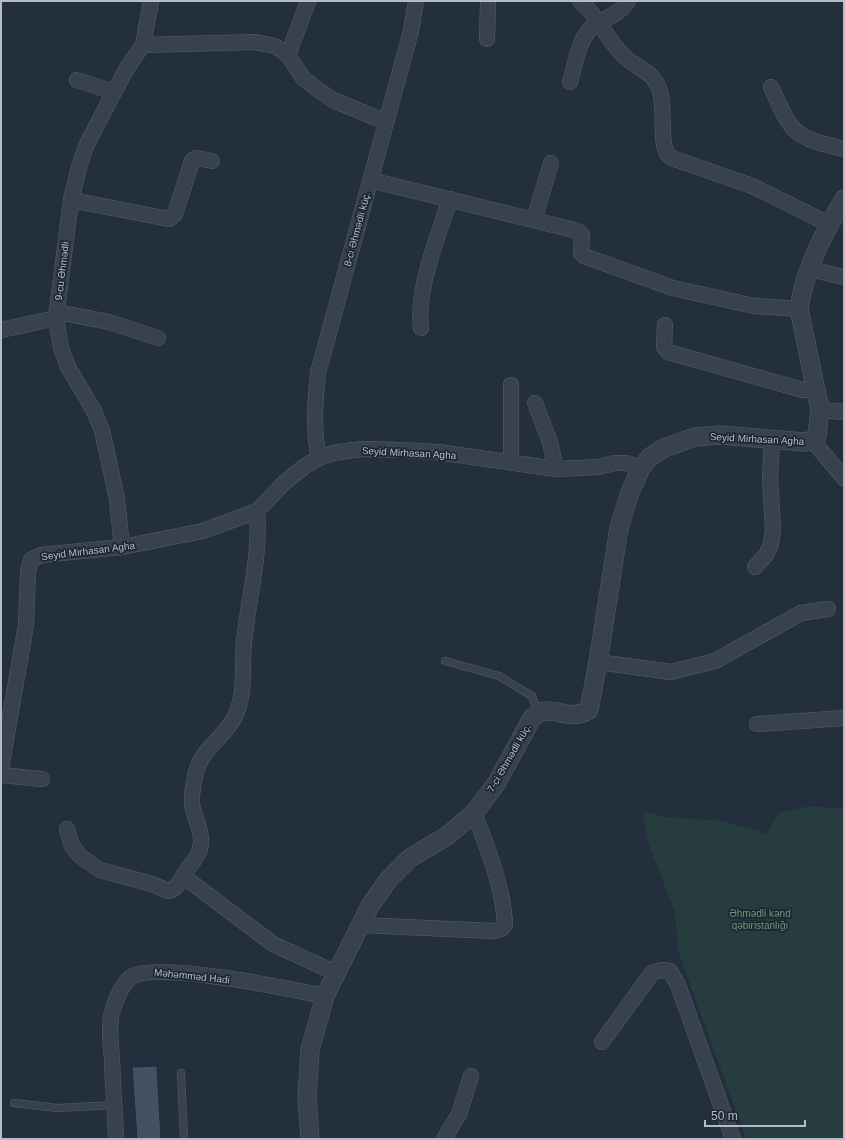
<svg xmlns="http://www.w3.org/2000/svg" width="845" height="1140" font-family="Arial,sans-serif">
	<rect width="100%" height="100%" fill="#242f3e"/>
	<!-- green -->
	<polygon fill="#263c3f" points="809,806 844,809 844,1139 746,1139 678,951 675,912 647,840 643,811 665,817 723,821 767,834 779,813"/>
	<!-- building -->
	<polygon fill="#455162" stroke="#1f2835" points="157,1066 161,1139 137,1139 132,1067"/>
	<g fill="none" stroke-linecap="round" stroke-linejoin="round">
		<defs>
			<g id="service">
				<polyline points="445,661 499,676 532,696 538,712"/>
				<polyline points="181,1073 184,1139"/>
				<polyline points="14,1103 57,1108 114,1105"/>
			</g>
			<g id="minor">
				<path d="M 580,1 C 599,17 608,42 626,58 C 639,69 654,72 660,91 C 665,108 660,139 666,151 C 667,154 669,156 672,158 L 752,186 L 829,224"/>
				<polyline points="487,39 488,1"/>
				<polyline points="143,45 255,42 275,46 288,55 303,78 317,89 333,100 386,122"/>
				<polyline points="288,55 308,2"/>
				<polyline points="77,80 114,92"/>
				<path d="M 570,82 C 575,66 578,42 590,29 C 602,18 619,16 628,1"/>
				<path d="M 771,87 C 793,135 793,137 844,149"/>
				<polyline points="370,180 574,230 581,233 582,237 581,253 584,256 673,288 754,306 799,309"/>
				<polyline points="71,200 169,219 175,214 192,161 196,158 212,161"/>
				<polyline points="534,220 551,163"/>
				<polyline points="809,269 844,277"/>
				<polyline points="57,312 109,322 158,338"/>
				<polyline points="665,325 664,347 668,352 803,390 816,390"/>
				<path d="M 421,328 C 416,289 438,237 450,199"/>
				<polyline points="1,330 56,318"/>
				<polyline points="511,385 511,463"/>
				<polyline points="535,403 550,442 556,469"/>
				<polyline points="820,410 844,412"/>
				<polyline points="812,440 844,478"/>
				<path d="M 319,458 C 313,429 315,402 318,373 L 411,31 L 416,1"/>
				<polyline points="122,547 117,499 102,430 93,409 68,367 61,348 56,318 71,200 79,167 86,146 114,92 127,68 143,45 151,1"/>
				<polyline points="755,567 766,555 771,544 773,529 770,478 772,440"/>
				<polyline points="598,662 671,672 715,661 801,613 828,609"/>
				<polyline points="757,724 844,718"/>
				<polyline points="1,768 26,625 28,572 31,560 41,555 122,547 203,531 257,511 284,483 305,466 319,458 333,453 361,449 402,450 438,452 556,469 598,467 615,463 626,463 641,468"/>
				<polyline points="1,775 42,779"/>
				<path d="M 67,829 L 72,846 L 80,856 L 100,870 L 152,884 L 168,891 C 177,889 179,882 184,875 C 189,866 197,859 200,849 C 204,835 195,819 192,805 C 191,793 194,782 196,772 C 202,747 230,734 238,709 C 245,689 242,665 244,643 C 248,599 261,556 257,511"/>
				<polyline points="183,876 273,944 336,973"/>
				<path d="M 361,925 L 493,931 L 501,929 L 505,925 C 503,885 488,850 474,813"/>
				<polyline points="602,1042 652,973 661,970 670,971 678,985 733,1139"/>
				<path d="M 116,1139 C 115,1113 113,1087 112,1060 C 111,1045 108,1027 112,1012 C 115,1001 123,981 133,976 C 161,962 290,989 325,996"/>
				<polyline points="444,1139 459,1114 471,1076"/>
			</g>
			<path id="tertiary" d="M 310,1139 L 307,1097 L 310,1050 L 325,996 L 370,906 L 388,880 L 410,858 L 447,836 L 474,813 L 496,784 L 532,718 C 550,700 567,724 589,710 L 598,662 L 619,528 L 630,492 L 641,468 L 650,457 L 664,448 L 695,437 L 720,435 L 805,442 L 812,440 L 817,436 L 820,410 L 799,309 C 804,270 824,233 844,199"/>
		</defs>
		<!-- service casing -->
		<use href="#service" stroke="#565f6c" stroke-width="8"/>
		<!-- minor casing -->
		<use href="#minor" stroke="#565f6c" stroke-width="16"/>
		<!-- tertiary casing -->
		<use href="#tertiary" stroke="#565f6c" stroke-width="19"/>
		<!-- service -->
		<use href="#service" stroke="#38414e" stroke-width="7"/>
		<!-- minor -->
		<use href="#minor" stroke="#38414e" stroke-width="15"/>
		<!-- tertiary -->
		<use href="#tertiary" stroke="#38414e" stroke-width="18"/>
	</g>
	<g text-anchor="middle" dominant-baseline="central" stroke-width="3.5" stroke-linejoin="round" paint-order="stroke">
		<!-- street labels -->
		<g font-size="10" fill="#b4bcc9" stroke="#1d2633">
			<text transform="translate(357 229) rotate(-75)">8-ci Əhmədli küç.</text>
			<text transform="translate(62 271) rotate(-83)">9-cu Əhmədli</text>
			<text transform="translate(757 439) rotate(3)">Seyid Mirhasan Agha</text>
			<text transform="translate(409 453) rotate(3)">Seyid Mirhasan Agha</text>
			<text transform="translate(88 551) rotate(-7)">Seyid Mirhasan Agha</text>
			<text transform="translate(509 758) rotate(-60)">7-ci Əhmədli küç.</text>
			<text transform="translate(192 976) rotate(6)">Məhəmməd Hadi</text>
		</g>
		<!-- park labels -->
		<g font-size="10" fill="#6b9a76" stroke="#1d2633">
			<text x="760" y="913">Əhmədli kənd<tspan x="760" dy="12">qəbiristanlığı</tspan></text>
		</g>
	</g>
	<!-- border -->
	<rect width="845" height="1140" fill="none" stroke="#b4bcc9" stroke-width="4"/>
	<!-- scale -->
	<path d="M705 1120v6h100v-6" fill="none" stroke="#b4bcc9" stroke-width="2"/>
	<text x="711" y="1120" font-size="12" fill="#b4bcc9" stroke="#1d2633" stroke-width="3" paint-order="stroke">50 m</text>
</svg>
